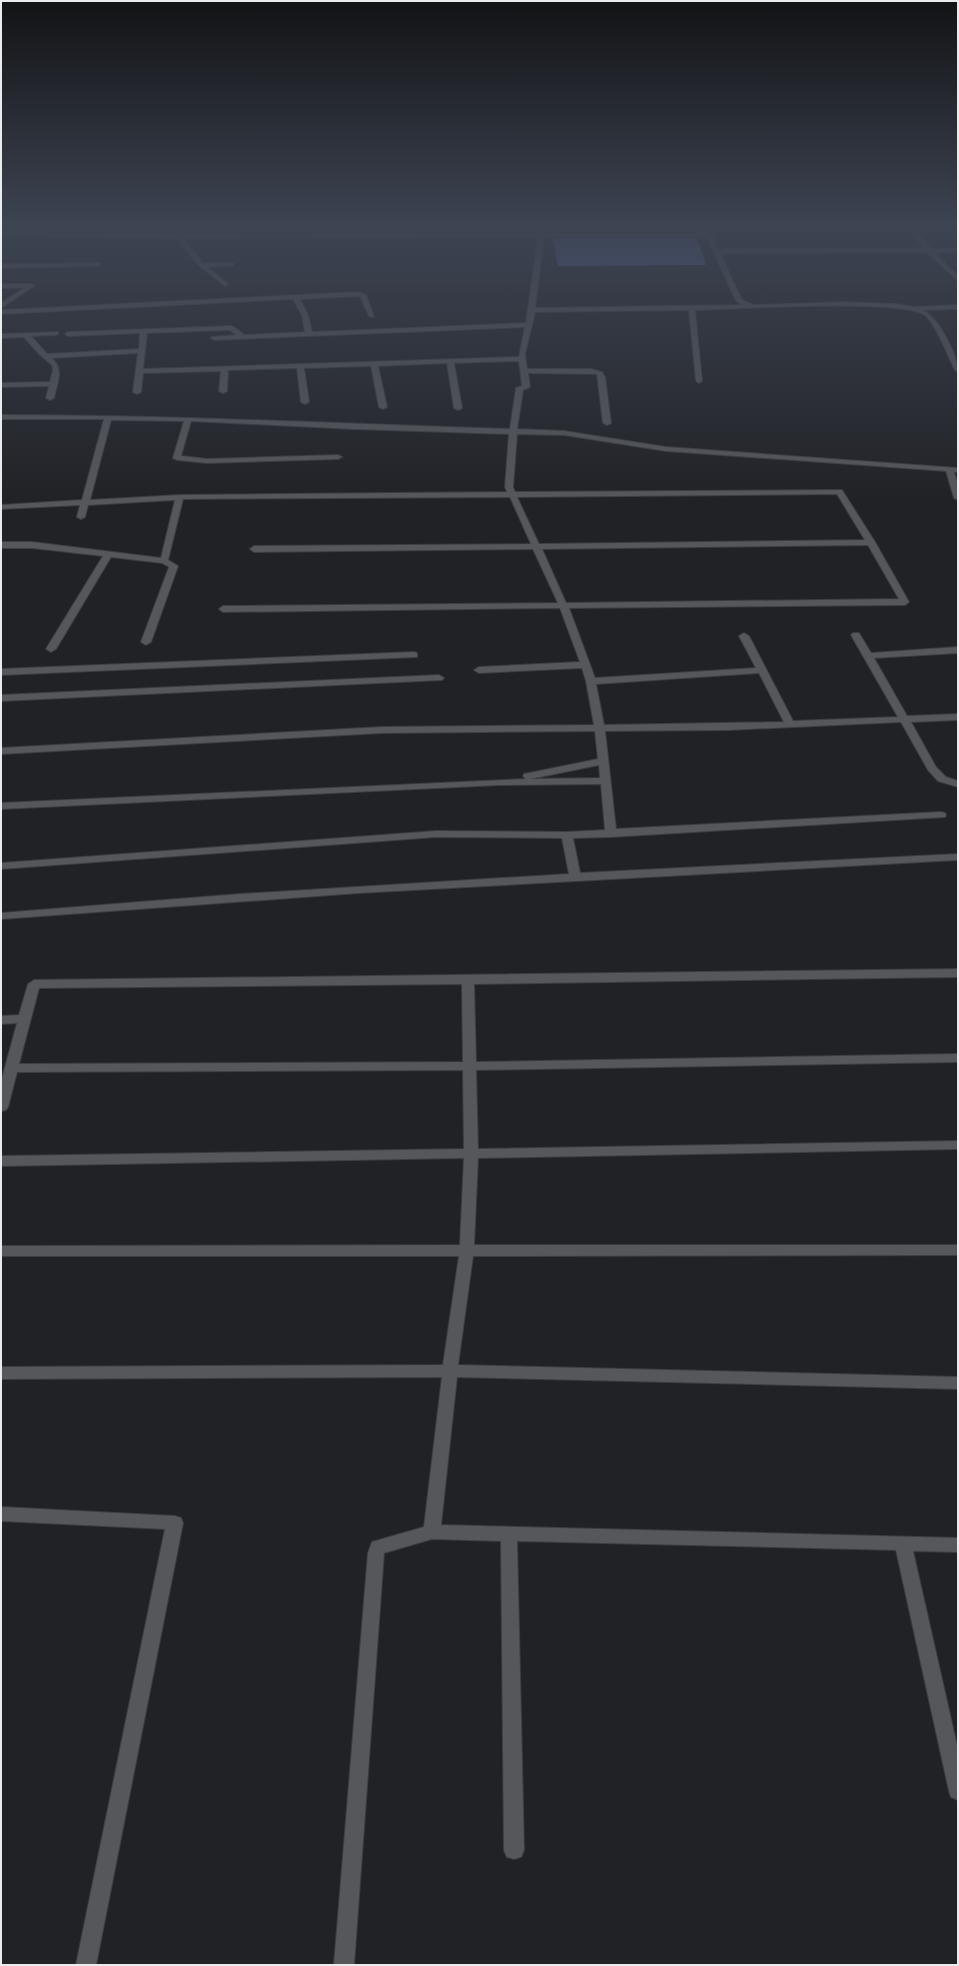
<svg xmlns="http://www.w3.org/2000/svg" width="959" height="1966" font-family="'Zilla Slab',serif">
	<rect width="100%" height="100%" fill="#212226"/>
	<!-- water -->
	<polygon fill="#5a69b1" points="697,237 706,265 558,266 553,238"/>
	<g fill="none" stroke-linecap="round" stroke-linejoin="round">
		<defs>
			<g id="minor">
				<path d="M 906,226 L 912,226 L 932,249 L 958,248 L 958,252 L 935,253 L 958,276 L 958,281 L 927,252 L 720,253 L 742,300 L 753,305 L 844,302 L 896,304 L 914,307 L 958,305 L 958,309 L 922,310 C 938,316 958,355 958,372 L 955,370 C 947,355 938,328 926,316 C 905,298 732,309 695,310 L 702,381 L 699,383 L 696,381 L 689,310 L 535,312 L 525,354 L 527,369 L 591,369 L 602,372 L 605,377 L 611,423 L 607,425 L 603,423 L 597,374 L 528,373 L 530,387 L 523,390 L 517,429 L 564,431 L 666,447 L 958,468 L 958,472 L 954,472 L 958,485 L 958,500 L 954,498 L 946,471 L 666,451 L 564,435 L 517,434 L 513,487 L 515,492 L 842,490 L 875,542 L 909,602 L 905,605 L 569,608 L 595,678 L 756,668 L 739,636 L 744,633 L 749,636 L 793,721 L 898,717 L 851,635 L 853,633 L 859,633 L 871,653 L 958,647 L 958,653 L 874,658 L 907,716 L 958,714 L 958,720 L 911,722 L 936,767 L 946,777 L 958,781 L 958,787 L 938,781 L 928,770 L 901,722 L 729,730 L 605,731 L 616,829 L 941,812 L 945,813 L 946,815 L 945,817 L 611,837 L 573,838 L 580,873 L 958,854 L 958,860 L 359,893 L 1,919 L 1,913 L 240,894 L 569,874 L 562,838 L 436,837 L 1,869 L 1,863 L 436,831 L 567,832 L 605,830 L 601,784 L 500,785 L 1,809 L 1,803 L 526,779 L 523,776 L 524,774 L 598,759 L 595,731 L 382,733 L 1,754 L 1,748 L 382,727 L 594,725 L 586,681 L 582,668 L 479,673 L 474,670 L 479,667 L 580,662 L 560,608 L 223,612 L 219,609 L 223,606 L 558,603 L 533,549 L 254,552 L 250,549 L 254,546 L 531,544 L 510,497 L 183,499 L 168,560 L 178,566 L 151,642 L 146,645 L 141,642 L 169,567 L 162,563 L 111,557 L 56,649 L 51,652 L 46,649 L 103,556 L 32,548 L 1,548 L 1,542 L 32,542 L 161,558 L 175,500 L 88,505 L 85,517 L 81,519 L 77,517 L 80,505 L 1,509 L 1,505 L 82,500 L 104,419 L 1,419 L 1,415 C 171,415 340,424 510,429 L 516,388 L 522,386 L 519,361 L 454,363 L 462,408 L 458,410 L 454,408 L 447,363 L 378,366 L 387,407 L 383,409 L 379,407 L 371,366 L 304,368 L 309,402 L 305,404 L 301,402 L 297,368 L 228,370 L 227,391 L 223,393 L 219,391 L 221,371 L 143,373 L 141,392 L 137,394 L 133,392 L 138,353 L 51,358 C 65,368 57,383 54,398 L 50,400 L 46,398 L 49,386 L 1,387 L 1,383 L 50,382 L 53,370 L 52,365 L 39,354 L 24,337 L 1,338 L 1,334 L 58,332 L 58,334 L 56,335 L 31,336 L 47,354 L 139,349 L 140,333 L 68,336 L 65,334 L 68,332 L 231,326 L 237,329 L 244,335 L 305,332 L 302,315 L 293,299 L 1,314 L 1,310 L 357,292 L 366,295 L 374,317 L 369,316 L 360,296 L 300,299 L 308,315 L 312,332 L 526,323 L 538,237 L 183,238 L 203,263 L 234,263 L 234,265 L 232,266 L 207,267 L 227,283 L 228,284 L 225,286 L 197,264 L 177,238 L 1,236 L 1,232 L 192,234 L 712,233 L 715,235 L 715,242 L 718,249 L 924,248 ZM 544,237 L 709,237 L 709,242 L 736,301 L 743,305 L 535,308 ZM 525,327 L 519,357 L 143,369 L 147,333 L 230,330 L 236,335 L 212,337 L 211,338 L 214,340 ZM 111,420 L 184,421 L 173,458 L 177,460 L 207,463 L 338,459 L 342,457 L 338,455 L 207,459 L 181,456 L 191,421 L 353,429 L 509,434 L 505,487 L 507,492 L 180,495 L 90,500 ZM 837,494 L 865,540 L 539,544 L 517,497 ZM 868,545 L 899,599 L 566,603 L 542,549 ZM 759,673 L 784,722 L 604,725 L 596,684 ZM 599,765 L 600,778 L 530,779 Z"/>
				<polygon points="98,263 100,264 100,266 1,268 1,264"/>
				<polygon points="1,284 31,284 34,286 1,308 1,303 24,288 1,288"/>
				<polygon points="414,652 417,653 417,657 1,675 1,669"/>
				<polygon points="439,675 444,678 442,680 1,701 1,695"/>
				<path d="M 958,969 L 958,977 L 474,984 L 476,1062 L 958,1054 L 958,1062 L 476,1070 L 478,1149 L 958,1141 L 958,1149 L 478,1158 L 474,1245 L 958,1245 L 958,1255 L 473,1256 L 458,1365 L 958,1377 L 958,1389 L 457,1377 L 441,1525 L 958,1538 L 958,1552 L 913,1551 L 958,1750 L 958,1800 L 951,1797 L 949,1791 L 896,1550 L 517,1541 L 524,1850 L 521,1857 L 514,1859 L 507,1857 L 504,1850 L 501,1541 L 432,1539 L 384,1553 L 354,1965 L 334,1965 L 368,1553 L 372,1542 L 424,1527 L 442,1377 L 1,1379 L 1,1367 L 443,1365 L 459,1256 L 1,1256 L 1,1246 L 460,1245 L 464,1158 L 1,1166 L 1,1156 L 464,1149 L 463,1070 L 17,1072 L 8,1107 L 6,1110 L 1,1111 L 1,1082 L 17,1023 L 1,1024 L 1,1016 L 19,1015 L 28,984 L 34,980 ZM 462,984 L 463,1062 L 19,1064 L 39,988 Z"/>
				<polygon points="1,1507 175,1516 181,1518 183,1523 96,1965 76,1965 165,1529 1,1521"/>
			</g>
		</defs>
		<!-- minor casing -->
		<use href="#minor" stroke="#3c3d40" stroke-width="2"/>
		<!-- minor -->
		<use href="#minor" fill="#55575b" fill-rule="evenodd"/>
	</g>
	<!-- sky -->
	<linearGradient id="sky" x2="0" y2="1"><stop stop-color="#121315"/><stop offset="0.45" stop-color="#3d4452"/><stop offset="1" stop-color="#3d4452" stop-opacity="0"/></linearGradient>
	<rect width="959" height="501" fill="url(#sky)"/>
	<!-- border -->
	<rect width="959" height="1966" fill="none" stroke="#eaebed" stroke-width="4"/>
</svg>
